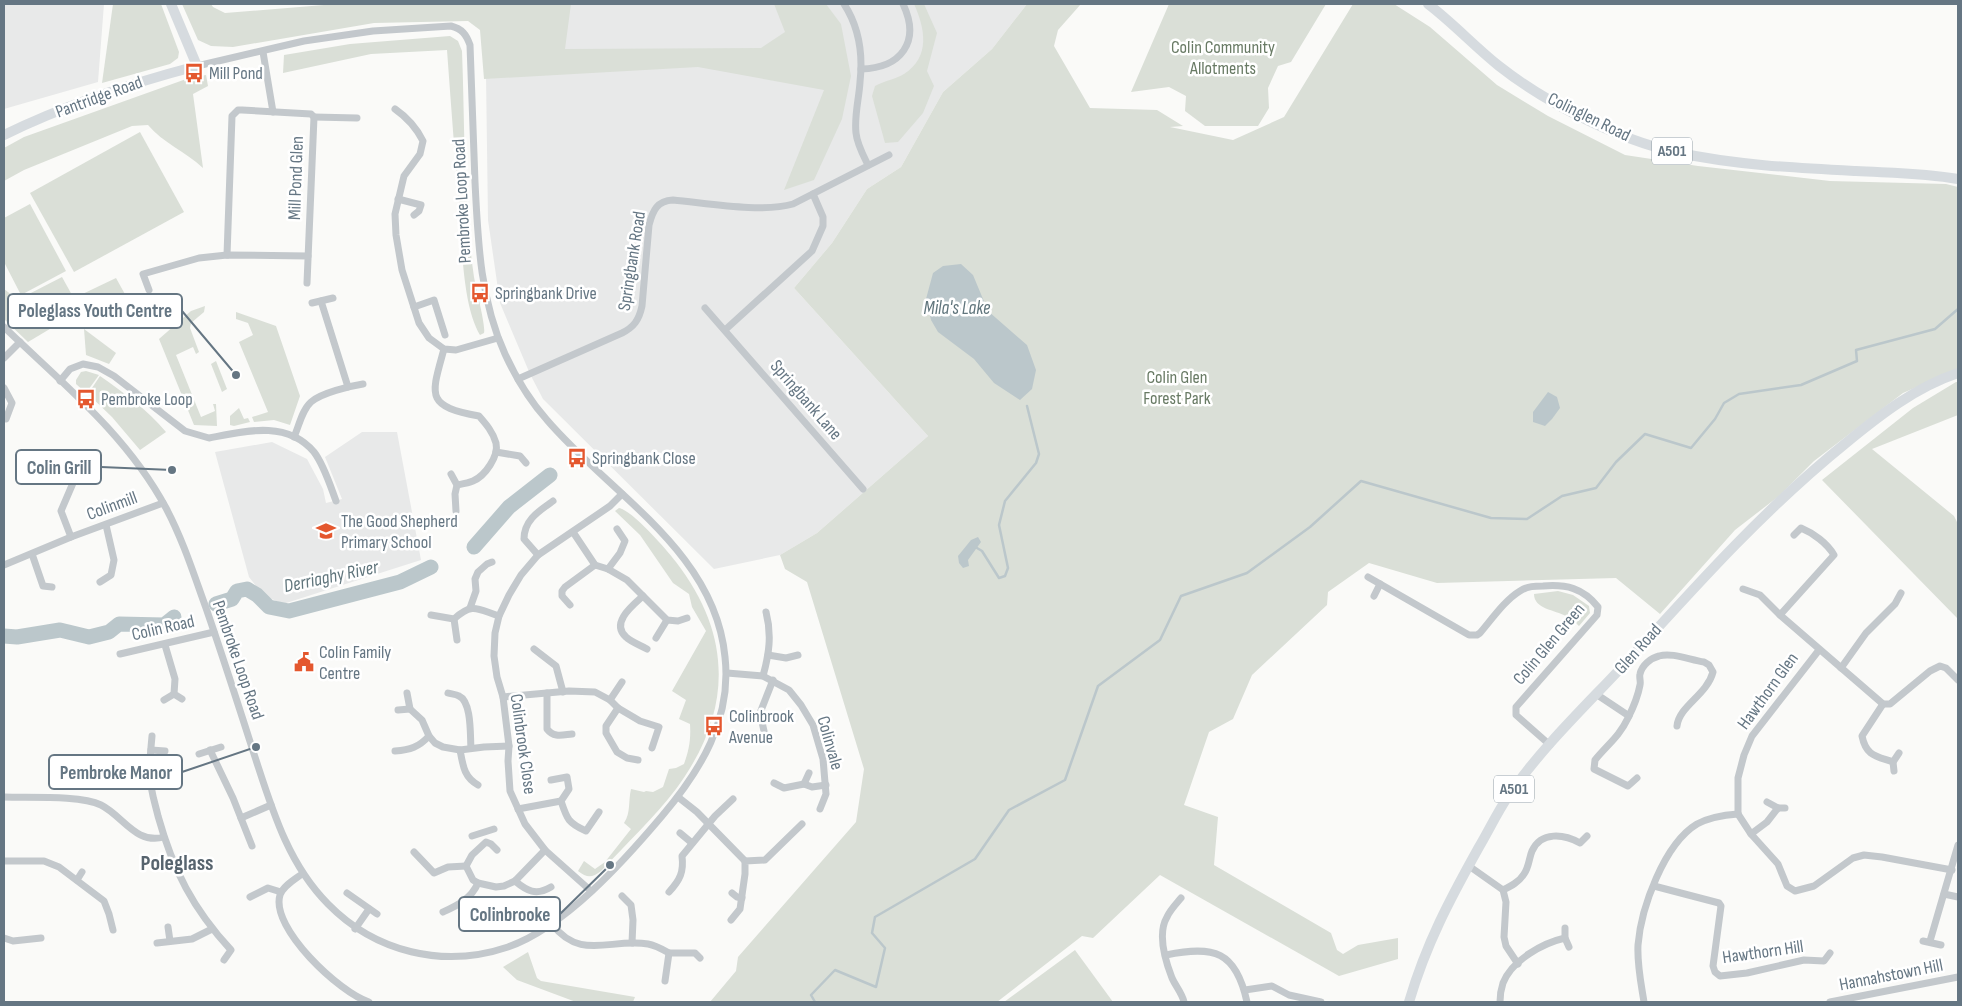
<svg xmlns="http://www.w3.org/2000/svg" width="1962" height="1006" font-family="'Sofia Sans Condensed',sans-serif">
	<rect width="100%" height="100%" fill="#fafaf8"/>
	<!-- built -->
	<g fill="#e8e9e9">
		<polygon points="4,4 104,4 98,82 4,109"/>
		<polygon points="434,4 1027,4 992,49 943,92 901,167 867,189 832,243 794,288 928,436 817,533 780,555 714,569 543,399 530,374 500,303 488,220 486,75 482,8"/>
		<polygon points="362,432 397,432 421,560 283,604 263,595 249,577 215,452 272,442 307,459 323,489 326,503 342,499 325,457"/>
	</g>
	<!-- green -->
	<g fill="#dadfd7">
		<polygon points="113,4 161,4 179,52 178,58 170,64 102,83"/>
		<polygon points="182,4 211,4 213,7 225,13 336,4 571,4 565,49 761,48 785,32 774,4 826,4 841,24 851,76 842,119 814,180 784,190 824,90 698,67 484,79 480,30 468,21 374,23 233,47 211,46 198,40"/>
		<path d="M 914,4 L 924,4 L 937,33 L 927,71 L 934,86 L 923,113 L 898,142 L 885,143 L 872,96 L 875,86 C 884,81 896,79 904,74 C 931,57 925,28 914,4 Z"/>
		<polygon points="1027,4 1081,4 1058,30 1054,46 1090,108 1157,110 1183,126 1170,127 1233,140 1284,117 1353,4 1394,4 1430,27 1497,85 1548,116 1625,155 1698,166 1830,181 1946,184 1958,187 1958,369 1903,393 1814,461 1779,496 1735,530 1660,614 1616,578 1437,583 1369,563 1328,592 1327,605 1252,675 1233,719 1209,732 1184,805 1218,817 1214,865 1331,933 1337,950 1343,954 1358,945 1398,938 1398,959 1339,976 1160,875 1093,938 1082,936 997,1002 710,1002 736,971 738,957 856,822 864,769 807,582 785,569 780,555 817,533 928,436 794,288 832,243 867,189 901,167 943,92 992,49"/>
		<polygon points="1169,4 1326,4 1291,62 1278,66 1268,88 1269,108 1258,126 1205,126 1185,111 1186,96 1169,87 1131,92"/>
		<path d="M 450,36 L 458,41 L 462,51 C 465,126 463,203 474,277 C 476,288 486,327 484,333 L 480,335 C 463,306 462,249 460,215 C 455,160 451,105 447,50 L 371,54 L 283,73 L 284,55 L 350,44 Z"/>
		<path d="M 206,75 L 208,86 L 193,94 L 203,168 C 185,151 163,143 148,125 L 132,126 L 24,170 L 4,181 L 4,148 L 24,137 L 189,78 Z"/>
		<polygon points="140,132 184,212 74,272 30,193"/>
		<polygon points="30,204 66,271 21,295 4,262 4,218"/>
		<path d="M 62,277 L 72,295 C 54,304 48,304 29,299 L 27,295 Z"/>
		<polygon points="116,278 126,296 75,314 28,342 4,319 4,289 21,302 49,310"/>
		<polygon points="205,306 204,312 191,323 190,328 199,352 196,354 193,347 176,355 201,417 215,411 213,404 216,404 217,426 194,425 159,339 191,311"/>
		<polygon points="236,312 276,326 300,396 290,425 274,420 254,422 252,417 268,412 239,342 253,335 248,323 236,319"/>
		<polygon points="84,329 116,353 109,364 86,355"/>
		<polygon points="216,361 227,389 222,392 211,364"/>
		<polygon points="86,371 99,375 86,393 76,384 76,380 81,372"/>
		<path d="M 100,376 C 124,393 147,409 166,432 L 140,450 L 112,417 L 88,394 Z"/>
		<polygon points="1956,382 1958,382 1958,415 1872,449 1954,516 1958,524 1958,619 1822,480 1913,408"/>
		<polygon points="239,408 244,419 248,418 250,422 234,426 230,425 230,416"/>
		<path d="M 619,508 C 632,510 667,550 676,562 C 734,637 732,713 676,789 C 654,818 626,844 601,871 C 592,878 587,878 578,871 L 584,861 L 595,869 L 605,862 L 631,829 L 624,823 C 631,812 628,802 631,789 L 644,792 L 646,791 L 653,792 L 663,787 L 669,769 L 676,768 L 684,764 C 689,750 691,740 690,724 L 679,719 L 686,700 L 672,691 L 706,631 L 692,607 L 689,594 L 673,583 L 640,535 L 615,511 Z"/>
		<path d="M 1558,591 L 1573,595 L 1589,606 L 1590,613 L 1579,626 C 1575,622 1570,618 1566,616 C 1555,610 1534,609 1534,594 Z"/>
		<polygon points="1075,950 1113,1002 1004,1002"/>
		<polygon points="528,952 537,978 541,981 635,997 633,1002 576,1002 517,980 503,967"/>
	</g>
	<!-- water -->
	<g fill="#bbc7cb">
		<polygon points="961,264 973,275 988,311 1027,345 1036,370 1032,389 1020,400 994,383 974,359 938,332 931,320 926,299 933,273 943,266"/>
		<polygon points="1548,392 1557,397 1560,408 1552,419 1545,426 1533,422 1533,412"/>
		<polygon points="978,537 981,542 968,560 969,566 963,568 959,563 958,556 971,540"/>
	</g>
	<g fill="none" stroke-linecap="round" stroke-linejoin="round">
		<!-- stream -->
		<g stroke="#bbc7cb" stroke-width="2.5">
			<polyline points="977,548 982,551 999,578 1005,576 1008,568 999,525 1005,501 1036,463 1039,454 1027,406"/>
			<polyline points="815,1002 811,995 835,970 876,987 885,948 872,933 875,917 975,859 1009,810 1065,780 1098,686 1160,640 1181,596 1247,573 1310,527 1361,481 1491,518 1527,519 1562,496 1596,488 1616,462 1645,434 1691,448 1715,419 1724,403 1739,394 1801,385 1857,361 1856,350 1935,329 1958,309"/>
		</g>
		<!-- river -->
		<g stroke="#bbc7cb" stroke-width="15">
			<polyline points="474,547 509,507 550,475"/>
			<polyline points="216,604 232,599 237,591 247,589 257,595 269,607 289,611 400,582 431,567"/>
			<polyline points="4,636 17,637 60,630 89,637 109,632 119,624 164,625 174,617"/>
		</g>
		<!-- street -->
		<g stroke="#c3c8cc" stroke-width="7">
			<path d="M 844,4 C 859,27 863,55 860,82 C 859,99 854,116 856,133 C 857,144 863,155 868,165"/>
			<polyline points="263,52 273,112"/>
			<path d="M 861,69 C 901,68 921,42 903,4"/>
			<path d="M 395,109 C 408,118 416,127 423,141 L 420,154 L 404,176 L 395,214 L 396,235 L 402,270 L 419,323 L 429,338 L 444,349 L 456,350 L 498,338"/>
			<polyline points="314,117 357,118"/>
			<polyline points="398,199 421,205 419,211 414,215"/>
			<polyline points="227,255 232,116 238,110 242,110 311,114 314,117 307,283"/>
			<polyline points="149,290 143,274 199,258 227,255 308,256"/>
			<polyline points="321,301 348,387"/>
			<polyline points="312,303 333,298"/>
			<polyline points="414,307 434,300 445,335"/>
			<polyline points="705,308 863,489"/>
			<path d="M 4,327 C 62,383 127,435 166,508 C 183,540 194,575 206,608 C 223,657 239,707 255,757 C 272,809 288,864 328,904 C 375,952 443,969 508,947 C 565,927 624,861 662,816 C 701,770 732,719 725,657 C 715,551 610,494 547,420 C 530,401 516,378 505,354 C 480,299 478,242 475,182 C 473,137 472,91 470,45 C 466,34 462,29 451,26 L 373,31 L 304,41 L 197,66"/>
			<polyline points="725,330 812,251 823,226 823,217 813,194"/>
			<path d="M 444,349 C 431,396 425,406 479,416 C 486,424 493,432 496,443 C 499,456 485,476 473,481 C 468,483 462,484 457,485"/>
			<polyline points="4,358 20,342"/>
			<path d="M 518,379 L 622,333 C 634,327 639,320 642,306 L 649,225 C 653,210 657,201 673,200 C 707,203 762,213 793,204 L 889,155"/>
			<path d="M 60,381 L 70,369 L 83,364 L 98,367 L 114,376 L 185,431 L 209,438 C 245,431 287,420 314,452 C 324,465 330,485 336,501"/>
			<polyline points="4,388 12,403 6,419 4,416"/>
			<path d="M 294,437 C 299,426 302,410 311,402 C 321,393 350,386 363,384"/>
			<polyline points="496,452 520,456 526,463"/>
			<polyline points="70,465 76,467 81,477 73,483 61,511 71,537"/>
			<polyline points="451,474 457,485 455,494 456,511"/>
			<polyline points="573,532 595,565 608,569 627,580 667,620 678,621 687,618"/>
			<polyline points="32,554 43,586 52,587"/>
			<path d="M 538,555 L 524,539 C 524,520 539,511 553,501"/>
			<polyline points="4,565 71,537 163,503"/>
			<polyline points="608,569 620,553 625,541 617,529"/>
			<path d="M 1368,577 L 1469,635 L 1477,635 L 1480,633 C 1492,619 1505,600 1520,591 C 1528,586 1535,586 1543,586 C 1566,584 1583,588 1598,607 L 1597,615 L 1516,707 L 1516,715 L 1550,745"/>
			<polyline points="100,582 111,575 114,560 106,525"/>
			<polyline points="1743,589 1760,595 1780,615 1883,704 1890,704 1930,671 1940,666 1946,668 1958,680"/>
			<path d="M 643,596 C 633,605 610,623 626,637 C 631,642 640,645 647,649"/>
			<polyline points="1374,596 1380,584"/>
			<polyline points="570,605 562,596 562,591 565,587 595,565"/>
			<polyline points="470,608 476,591 475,579 478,572 487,564 492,562"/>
			<path d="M 431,615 L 454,619 C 473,602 477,609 499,616"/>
			<path d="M 1780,615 L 1834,555 C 1827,543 1813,533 1801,528 L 1794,535"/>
			<polyline points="454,619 457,640"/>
			<polyline points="656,638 667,620"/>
			<polyline points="165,645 175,679 174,694 182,699"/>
			<polyline points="534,649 556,666 563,692"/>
			<polyline points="120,654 214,632"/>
			<polyline points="768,655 786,658 798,655"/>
			<polyline points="1841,668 1866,633 1895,604 1901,593"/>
			<polyline points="727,673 763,676 789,690 801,705 813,725 823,759 826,794 820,809"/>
			<path d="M 763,676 C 769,654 772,635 766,612"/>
			<polyline points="407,693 410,709 422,720 429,736 435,743 443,747 460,750 484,747 509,746"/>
			<path d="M 448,693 C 451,694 456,694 459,696 C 472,702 470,736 471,748"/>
			<path d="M 547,693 L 547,729 C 554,738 562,735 572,734"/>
			<polyline points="1596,694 1629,716"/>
			<polyline points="503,697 569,691 595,692 610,700 618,708 640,721 659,727 652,748"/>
			<polyline points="164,700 174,694"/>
			<polyline points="610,700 622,682"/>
			<path d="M 1883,704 L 1862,736 C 1866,756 1876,756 1893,762"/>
			<polyline points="618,708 606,726 606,733 617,752 627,758 638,760"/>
			<polyline points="398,710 410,709"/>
			<polyline points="764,731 760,713 773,680"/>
			<path d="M 152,736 C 151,749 149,762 150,775 C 150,789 155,803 158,816 C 173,870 193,909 231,950 L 224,960"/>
			<polyline points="151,750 165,751"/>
			<polyline points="210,750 233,798 252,846"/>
			<path d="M 460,750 C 463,766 464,777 478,785"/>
			<path d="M 395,751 C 410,750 419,747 429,736"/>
			<polyline points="199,754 221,747"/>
			<polyline points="1894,771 1893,762 1899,753"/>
			<path d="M 1637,778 L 1628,786 L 1594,769 L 1595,760 C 1608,744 1619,737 1628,718 C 1633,708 1638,696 1640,685 C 1641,682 1639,677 1640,674 C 1642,665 1651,658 1659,656 C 1672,652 1690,660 1704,662 L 1709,665 L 1713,672 C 1707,695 1679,706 1677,726"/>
			<path d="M 551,780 L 567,777 L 569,789 L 561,801 C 567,819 568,823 586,831 L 599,812"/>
			<polyline points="774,783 784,788 804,784 812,787 826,785"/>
			<polyline points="804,784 809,773"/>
			<path d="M 4,797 C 29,798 80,795 101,805 C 123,816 136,845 164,837"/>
			<polyline points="678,797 697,812 745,861"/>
			<polyline points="1767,802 1778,808 1785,808"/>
			<polyline points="518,809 561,801"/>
			<polyline points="1738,814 1751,834 1778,864 1787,886 1795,891 1814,886 1853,858 1864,855 1882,857 1952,870"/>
			<polyline points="1738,814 1738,778 1744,755 1752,736 1819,650"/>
			<polyline points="241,818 271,805"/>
			<polyline points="680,833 692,843"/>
			<polyline points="1751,834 1767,822 1778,808"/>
			<polyline points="472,836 494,829"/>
			<polyline points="497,850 491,844 486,842 472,855 466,866 473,880 478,883 496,887 504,886 515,881 545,850"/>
			<polyline points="414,852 434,873 448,867 466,866"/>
			<polyline points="4,861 44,861 59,867 104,901 109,914 113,930"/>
			<polyline points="1469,866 1503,890 1506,902 1504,937 1506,946 1518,964"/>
			<path d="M 302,874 C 295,879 283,886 280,895 C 270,928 340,993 369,1002"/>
			<polyline points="77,880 82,872"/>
			<path d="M 515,881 C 527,891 536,896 551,887"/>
			<polyline points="1654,886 1719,903 1721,906 1713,966 1715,972 1720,976 1747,973 1804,960 1824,961 1830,953"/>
			<path d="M 1503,890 C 1511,886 1519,882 1524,874 C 1529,867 1529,858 1532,851 C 1541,831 1564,834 1580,843 L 1587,836"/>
			<polyline points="591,891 545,850 525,824 510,791 508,761 509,746 503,697 497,677 494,656 495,633 499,616 509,595 521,575 538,555 610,506 622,494"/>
			<path d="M 669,892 C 680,880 684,872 682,856 L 715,816 L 733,799"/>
			<polyline points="347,893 377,914"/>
			<polyline points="732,893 737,897 742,898"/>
			<polyline points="1944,894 1958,897"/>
			<polyline points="622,896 631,905 633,920 632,943"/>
			<polyline points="250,897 268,888 281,892"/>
			<path d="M 1181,898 C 1176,904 1170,910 1167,917 C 1157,934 1165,960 1172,978 C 1176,987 1182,993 1184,1002"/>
			<path d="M 443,912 C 458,905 471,899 478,883"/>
			<polyline points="731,920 740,909 745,874 745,861 765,860 802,824"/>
			<path d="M 552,924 C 580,961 610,938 648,944 C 655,945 662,949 669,953"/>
			<polyline points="168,927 170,941"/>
			<polyline points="1565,928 1565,938 1569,947"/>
			<polyline points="355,929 369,909"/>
			<polyline points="4,938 13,941 41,938"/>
			<polyline points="1923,941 1941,945"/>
			<polyline points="1930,941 1958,845"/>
			<polyline points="157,943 192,939 212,929"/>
			<path d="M 1166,955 C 1214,945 1236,951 1247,1002"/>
			<polyline points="665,981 669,953 695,953 700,958"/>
			<polyline points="1245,990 1272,986 1289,995 1321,1002"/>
			<path d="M 1500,1002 C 1500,996 1501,989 1503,983 C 1512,960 1543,943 1565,938"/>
			<path d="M 1644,1002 C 1641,983 1637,965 1638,945 C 1641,908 1664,844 1697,824 C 1710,817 1724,815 1738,814"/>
			<polyline points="1830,1002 1958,977"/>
		</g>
		<!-- secondary -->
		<path stroke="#d6dbdf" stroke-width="10" d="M 4,135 C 65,105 132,83 197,66 L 171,4"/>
		<!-- primary -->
		<g stroke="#d6dbdf" stroke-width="10">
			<path d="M 1428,4 C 1453,23 1474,46 1499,66 C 1546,103 1617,139 1675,152 C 1734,165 1796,168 1856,171 C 1891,173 1924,173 1958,179"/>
			<path d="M 1409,1002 C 1426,944 1450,899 1479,847 C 1489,830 1498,811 1509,795 C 1545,743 1592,700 1634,654 C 1701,580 1768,506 1846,443 C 1880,415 1916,387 1958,373"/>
		</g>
	</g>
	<!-- icons -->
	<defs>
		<symbol id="bus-bare" viewBox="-9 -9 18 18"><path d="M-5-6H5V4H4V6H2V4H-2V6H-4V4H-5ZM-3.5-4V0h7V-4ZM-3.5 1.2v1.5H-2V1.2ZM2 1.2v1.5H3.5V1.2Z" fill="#e4572e" stroke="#fff" stroke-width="2.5" paint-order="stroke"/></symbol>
		<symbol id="school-bare" viewBox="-9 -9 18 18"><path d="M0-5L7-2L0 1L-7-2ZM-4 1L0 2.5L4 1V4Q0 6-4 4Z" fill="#e4572e" stroke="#fff" stroke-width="2.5" paint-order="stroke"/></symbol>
		<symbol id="civic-bare" viewBox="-9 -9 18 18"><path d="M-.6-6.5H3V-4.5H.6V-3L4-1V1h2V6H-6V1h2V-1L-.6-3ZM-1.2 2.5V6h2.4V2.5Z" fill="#e4572e" stroke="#fff" stroke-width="2.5" paint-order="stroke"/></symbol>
	</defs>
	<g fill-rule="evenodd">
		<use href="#bus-bare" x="180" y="59" width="28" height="28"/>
		<use href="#bus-bare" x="466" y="279" width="28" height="28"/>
		<use href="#bus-bare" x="72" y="385" width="28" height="28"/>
		<use href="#bus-bare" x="563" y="444" width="28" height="28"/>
		<use href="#school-bare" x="312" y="517" width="28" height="28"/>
		<use href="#civic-bare" x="290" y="648" width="28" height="28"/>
		<use href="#bus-bare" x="700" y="712" width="28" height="28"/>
	</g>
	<g text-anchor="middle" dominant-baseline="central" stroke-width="5" stroke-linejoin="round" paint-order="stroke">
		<!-- shield labels -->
		<g fill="#fff" stroke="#939fa8" stroke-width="1">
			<rect x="1652" y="137.5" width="40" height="27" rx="4"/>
			<rect x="1494" y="775.5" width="40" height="27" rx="4"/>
		</g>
		<g font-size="16" font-weight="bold" fill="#657683">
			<text x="1672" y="151">A501</text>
			<text x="1514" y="789">A501</text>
		</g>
		<!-- park labels -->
		<g font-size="18" fill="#687a64" stroke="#fff">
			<text x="1223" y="47">Colin Community<tspan x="1223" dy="21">Allotments</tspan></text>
			<text x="1177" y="377">Colin Glen<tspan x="1177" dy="21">Forest Park</tspan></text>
		</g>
		<!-- poi labels -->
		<g font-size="18" fill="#657683" stroke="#fff" text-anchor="start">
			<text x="209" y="73">Mill Pond</text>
			<text x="495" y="293">Springbank Drive</text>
			<text x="101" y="399">Pembroke Loop</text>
			<text x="592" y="458">Springbank Close</text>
			<text x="341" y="521">The Good Shepherd<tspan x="341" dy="21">Primary School</tspan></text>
			<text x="319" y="652">Colin Family<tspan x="319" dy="21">Centre</tspan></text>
			<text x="729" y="716">Colinbrook<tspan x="729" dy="21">Avenue</tspan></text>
		</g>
		<!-- street labels -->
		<g font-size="18" fill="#657683" stroke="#fff">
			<text transform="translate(99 97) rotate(-20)">Pantridge Road</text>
			<text transform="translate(1589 117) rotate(26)">Colinglen Road</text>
			<text transform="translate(296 178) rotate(-88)">Mill Pond Glen</text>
			<text transform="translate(462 201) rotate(-93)">Pembroke Loop Road</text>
			<text transform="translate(632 261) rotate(-81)">Springbank Road</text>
			<text transform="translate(806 400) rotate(49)">Springbank Lane</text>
			<text transform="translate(112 506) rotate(-20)">Colinmill</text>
			<text transform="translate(163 628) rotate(-13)">Colin Road</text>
			<text transform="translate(1549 644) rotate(-50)">Colin Glen Green</text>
			<text transform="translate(1638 649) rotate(-48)">Glen Road</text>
			<text transform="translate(238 660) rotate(71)">Pembroke Loop Road</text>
			<text transform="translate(1768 691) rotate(-54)">Hawthorn Glen</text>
			<text transform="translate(830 743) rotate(74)">Colinvale</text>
			<text transform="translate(523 744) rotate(82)">Colinbrook Close</text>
			<text transform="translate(1763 952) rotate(-8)">Hawthorn Hill</text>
			<text transform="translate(1891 975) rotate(-11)">Hannahstown Hill</text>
		</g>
		<!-- water labels -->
		<g font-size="19" font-style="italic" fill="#60757c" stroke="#fff">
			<text x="957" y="308">Mila's Lake</text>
			<text transform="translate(331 577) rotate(-12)">Derriaghy River</text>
		</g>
		<!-- district labels -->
		<g font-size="22" font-weight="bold" fill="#57646e" stroke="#fff">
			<text x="177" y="863">Poleglass</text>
		</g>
	</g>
	<!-- callouts -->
	<path fill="none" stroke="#657683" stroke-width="2" d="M236 375L182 311M172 470L101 467M256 747L182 772M610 865L560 914"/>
	<g fill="#657683" stroke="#fff" stroke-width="2">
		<circle cx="236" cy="375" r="5"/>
		<circle cx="172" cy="470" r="5"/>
		<circle cx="256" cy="747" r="5"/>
		<circle cx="610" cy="865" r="5"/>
	</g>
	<g fill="#fff" stroke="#657683" stroke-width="2">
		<rect x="8" y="294" width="174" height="34" rx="5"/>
		<rect x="16" y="450" width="85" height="34" rx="5"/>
		<rect x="49" y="755" width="133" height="34" rx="5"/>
		<rect x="459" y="897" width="101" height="34" rx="5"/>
	</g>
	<g font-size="19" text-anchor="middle" font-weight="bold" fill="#657683">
		<text x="95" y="317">Poleglass Youth Centre</text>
		<text x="59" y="474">Colin Grill</text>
		<text x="116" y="779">Pembroke Manor</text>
		<text x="510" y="921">Colinbrooke</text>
	</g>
	<!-- border -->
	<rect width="1962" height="1006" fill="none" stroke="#657683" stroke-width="10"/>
</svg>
